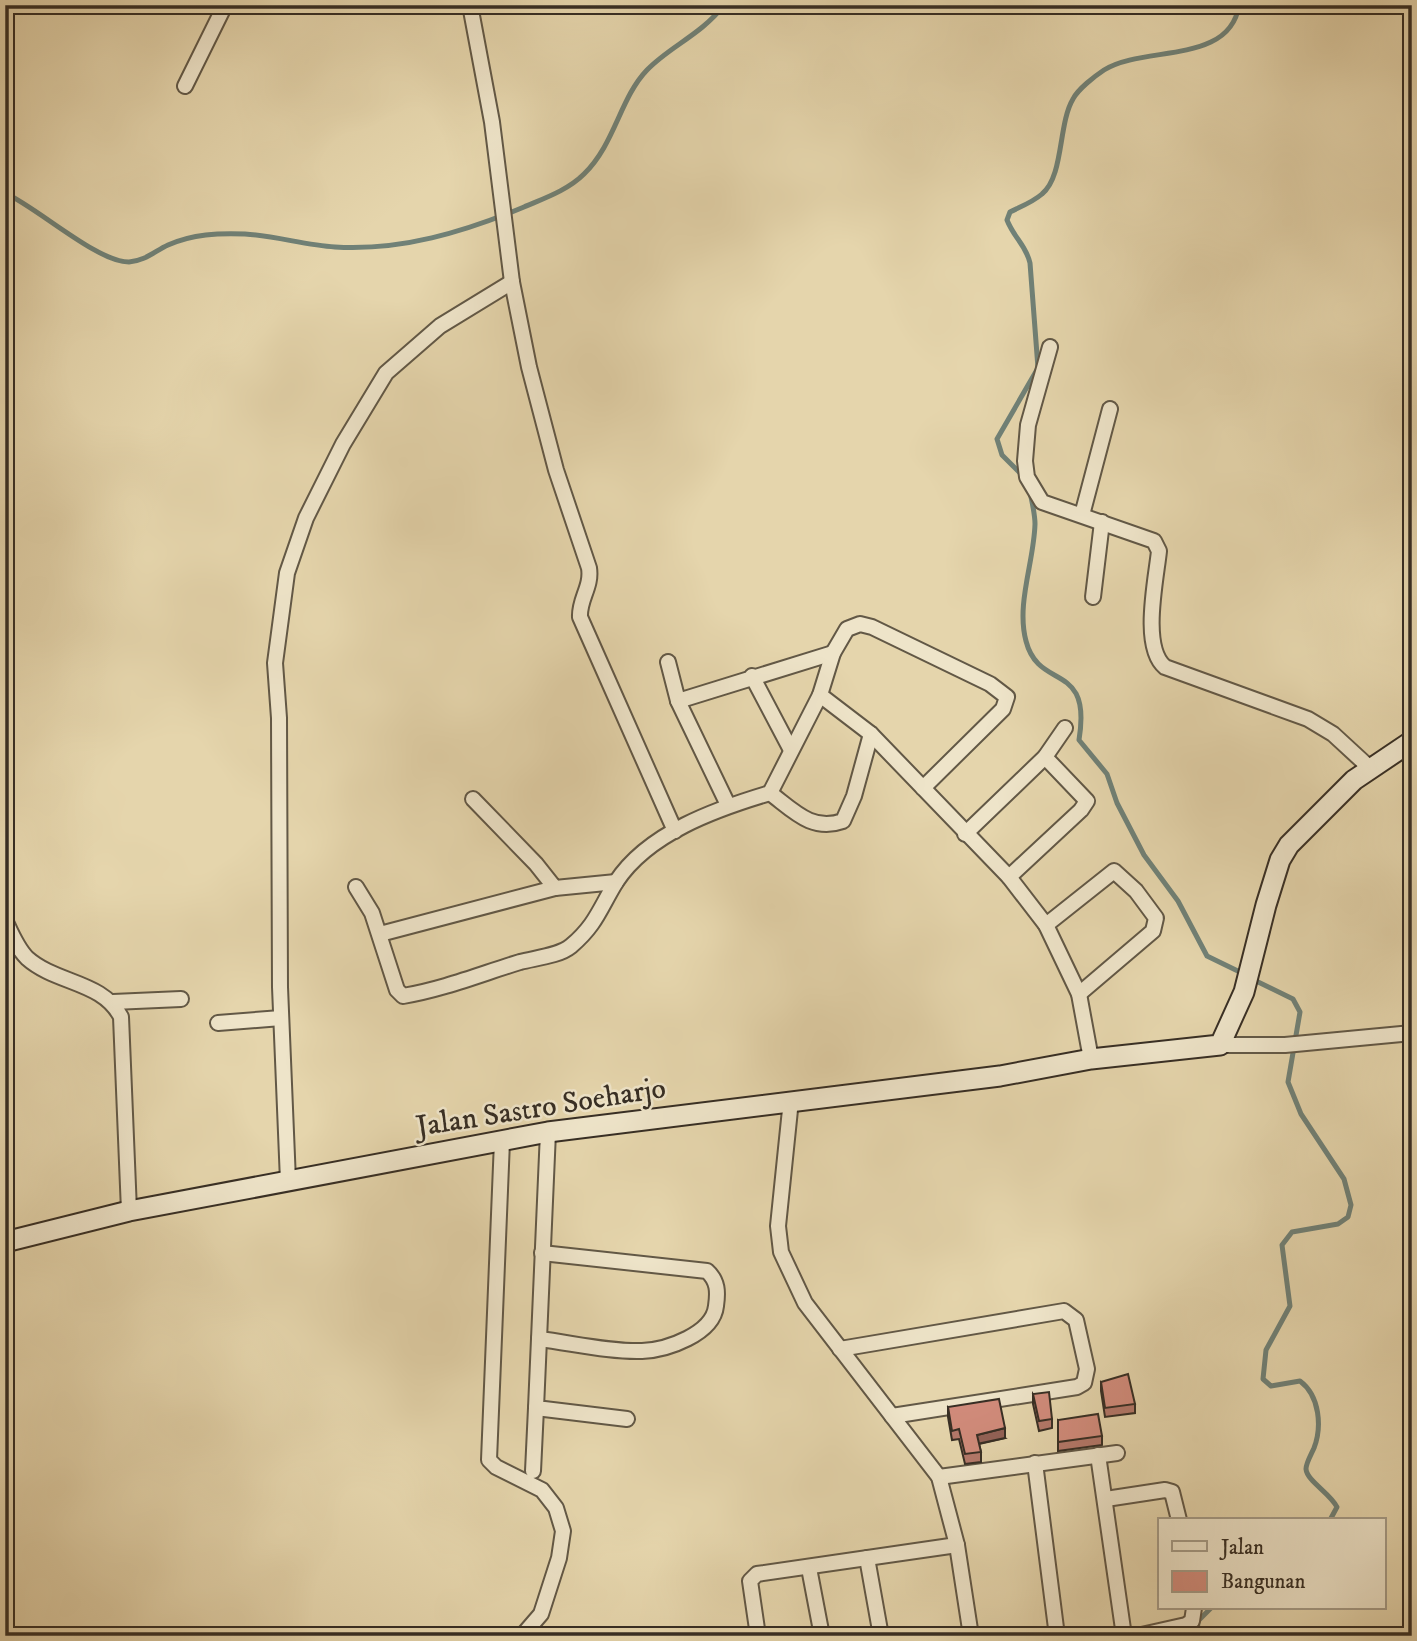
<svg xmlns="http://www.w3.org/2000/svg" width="1417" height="1641" font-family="'IM FELL DW Pica',serif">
	<rect width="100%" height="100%" fill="#e5d5ac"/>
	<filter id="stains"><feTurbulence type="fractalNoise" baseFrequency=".00286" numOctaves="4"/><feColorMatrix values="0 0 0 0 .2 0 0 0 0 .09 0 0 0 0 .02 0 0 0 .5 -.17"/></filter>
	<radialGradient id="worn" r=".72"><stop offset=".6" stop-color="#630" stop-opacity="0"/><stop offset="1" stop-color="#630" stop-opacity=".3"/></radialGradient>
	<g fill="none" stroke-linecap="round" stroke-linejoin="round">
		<!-- stream -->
		<g stroke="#708177" stroke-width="5">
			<path d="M 5,193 C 38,208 97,262 129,262 C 145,261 155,251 168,245 C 193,234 218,233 245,234 C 276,236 305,245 335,247 C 401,251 464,232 524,207 C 545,198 568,190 584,174 C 615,144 620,98 647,70 C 670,46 701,35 724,5"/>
			<path d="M 1024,477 L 1002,455 L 997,439 L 1038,368 L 1030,263 C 1026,245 1014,238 1007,220 L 1010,212 C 1020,207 1033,202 1042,194 C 1064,176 1058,124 1073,99 C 1078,89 1095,76 1104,70 C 1144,45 1230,65 1239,5"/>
			<path d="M 1030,492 C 1032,502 1035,514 1035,524 C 1034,562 1016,604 1026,641 C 1039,692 1092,660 1079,740 L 1107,774 L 1117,803 L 1144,855 L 1178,901 L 1207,956 L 1244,974"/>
			<path d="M 1252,979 L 1293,999 L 1300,1012 L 1288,1082 L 1301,1114 L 1344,1179 L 1351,1205 L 1348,1217 L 1338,1224 L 1292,1232 L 1282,1245 L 1290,1306 L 1266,1350 L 1263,1379 L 1271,1386 L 1300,1381 C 1320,1396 1322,1427 1314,1448 C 1311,1455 1306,1463 1306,1469 C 1307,1481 1330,1493 1337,1507 L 1330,1520"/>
			<polyline points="1197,1636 1198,1621 1211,1608"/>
		</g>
		<defs>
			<g id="street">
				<path d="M 470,5 L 492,122 L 512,282 L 529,367 L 556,470 L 589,568 C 592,587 579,599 580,617 L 675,831"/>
				<polyline points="185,86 225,5"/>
				<path d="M 1050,347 L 1028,425 L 1025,461 L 1027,477 L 1042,502 L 1154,541 L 1159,551 C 1156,580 1141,647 1165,667 L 1308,719 L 1333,734 L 1371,769"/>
				<polyline points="1082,515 1110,409"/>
				<polyline points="1093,597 1102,522"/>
				<polyline points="668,662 678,701 728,805"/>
				<polyline points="752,676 791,750"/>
				<polyline points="820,695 871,734 1009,877 1046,925 1079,994 1091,1059"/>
				<polyline points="678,701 833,653"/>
				<path d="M 770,793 C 794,811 812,832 843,821 L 854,796 L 871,734"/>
				<polyline points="473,799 536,864 555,888 616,882"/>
				<polyline points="965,834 1045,757 1065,728"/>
				<polyline points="1009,877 1081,810 1087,801 1045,757"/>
				<path d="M 356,887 L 372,913 L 397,990 L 403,996 C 444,989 481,974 520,962 C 535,958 559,956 571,946 C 596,925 600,908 616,882 C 648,833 716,809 770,793 L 820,695 L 833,653 L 847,629 L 860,624 L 872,627 L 990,684 L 1007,697 L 1003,709 L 923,788"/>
				<path d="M 5,920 C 11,933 17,948 27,958 C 56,984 103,981 121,1017 L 129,1211"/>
				<polyline points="1046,925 1114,871 1136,891 1156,918 1153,931 1079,994"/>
				<polyline points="380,934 555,888"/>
				<polyline points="113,1002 181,999"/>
				<polyline points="218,1023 281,1018"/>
				<polyline points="1220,1045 1285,1045 1412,1033"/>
				<polyline points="791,1100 778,1226 781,1252 805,1303 939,1477 957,1545 971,1636"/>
				<polyline points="548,1132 536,1408 627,1419"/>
				<polyline points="502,1141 489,1460 496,1467 542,1490 556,1508 563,1531 559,1558 541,1614 522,1636"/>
				<polyline points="288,1181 280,987 279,718 275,663 287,573 306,518 343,444 386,373 440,326 512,282"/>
				<path d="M 539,1339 C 572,1343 609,1352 642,1351 C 667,1350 713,1334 716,1306 C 718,1292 718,1281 707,1271 L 542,1253"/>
				<polyline points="840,1349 1064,1311 1076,1320 1087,1369 1084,1383 1077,1387 892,1416"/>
				<polyline points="1098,1455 1124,1636"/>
				<polyline points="1035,1463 1057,1636"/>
				<polyline points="533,1471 536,1408"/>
				<polyline points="939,1477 1117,1453"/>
				<polyline points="1106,1499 1165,1490 1172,1492 1179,1520"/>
				<polyline points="867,1558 881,1636"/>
				<polyline points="809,1568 822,1636"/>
				<polyline points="758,1636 750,1581 757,1574 957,1545"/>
				<polyline points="1137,1636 1186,1625 1192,1621 1194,1608"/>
			</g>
			<polyline id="secondary" points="5,1242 129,1211 548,1132 1000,1076 1091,1059 1220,1045 1244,992 1266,905 1280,860 1289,845 1354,780 1412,741"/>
		</defs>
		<!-- street casing -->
		<use href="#street" stroke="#625846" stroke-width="18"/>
		<!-- secondary casing -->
		<use href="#secondary" stroke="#372e24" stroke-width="23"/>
		<!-- street -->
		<use href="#street" stroke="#eee4c9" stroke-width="14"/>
		<!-- secondary -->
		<use href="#secondary" stroke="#eee4c9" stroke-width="19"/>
	</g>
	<!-- wall -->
	<g fill="#b4786a" stroke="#372e24" stroke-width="2">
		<polygon points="1101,1382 1135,1404 1135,1413 1105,1417 1101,1391"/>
		<polygon points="1033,1394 1052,1419 1052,1428 1039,1431 1033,1404"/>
		<polygon points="948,1407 1005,1438 979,1444 981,1452 981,1462 965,1464 959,1439 952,1440 948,1417"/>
		<polygon points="1058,1420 1102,1436 1102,1445 1058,1451"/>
	</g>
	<!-- shaded-wall -->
	<polygon fill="#926156" stroke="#372e24" stroke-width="2" points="1005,1428 1005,1438 977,1444 977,1435"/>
	<!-- building -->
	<g fill="#d18b7b" stroke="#372e24" stroke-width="2">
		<polygon points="1128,1374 1135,1404 1105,1408 1101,1382"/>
		<polygon points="1049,1392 1052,1419 1039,1421 1033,1394"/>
		<polygon points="999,1399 1005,1428 977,1435 981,1452 965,1454 959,1429 952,1431 948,1407"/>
		<polygon points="1098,1414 1102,1436 1058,1442 1058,1420"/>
	</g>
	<g text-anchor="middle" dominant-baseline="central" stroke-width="5" stroke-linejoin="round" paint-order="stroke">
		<!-- street labels -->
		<g font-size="30" fill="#372e24" stroke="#eee4c9">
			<text transform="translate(541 1108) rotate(-9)">Jalan Sastro Soeharjo</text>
		</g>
	</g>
	<!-- margin -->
	<rect width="1417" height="1641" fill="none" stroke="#e5d5ac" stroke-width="28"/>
	<rect x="7" y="7" width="1403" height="1627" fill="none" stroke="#372e24" stroke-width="3.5"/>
	<rect x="14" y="14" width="1389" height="1613" fill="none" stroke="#372e24" stroke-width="2"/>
	<!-- legend -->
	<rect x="1158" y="1518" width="228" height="91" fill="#eee4c9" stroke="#a59b87" stroke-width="2"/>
	<rect x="1172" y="1541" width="35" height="10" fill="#eee4c9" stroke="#a59b87" stroke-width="2"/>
	<text x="1221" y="1554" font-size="21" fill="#372e24">Jalan</text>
	<rect x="1172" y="1571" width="35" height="21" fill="#d18b7b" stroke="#a59b87" stroke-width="2"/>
	<text x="1221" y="1588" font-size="21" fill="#372e24">Bangunan</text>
	<rect width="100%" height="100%" filter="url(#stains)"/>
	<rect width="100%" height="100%" fill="url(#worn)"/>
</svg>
